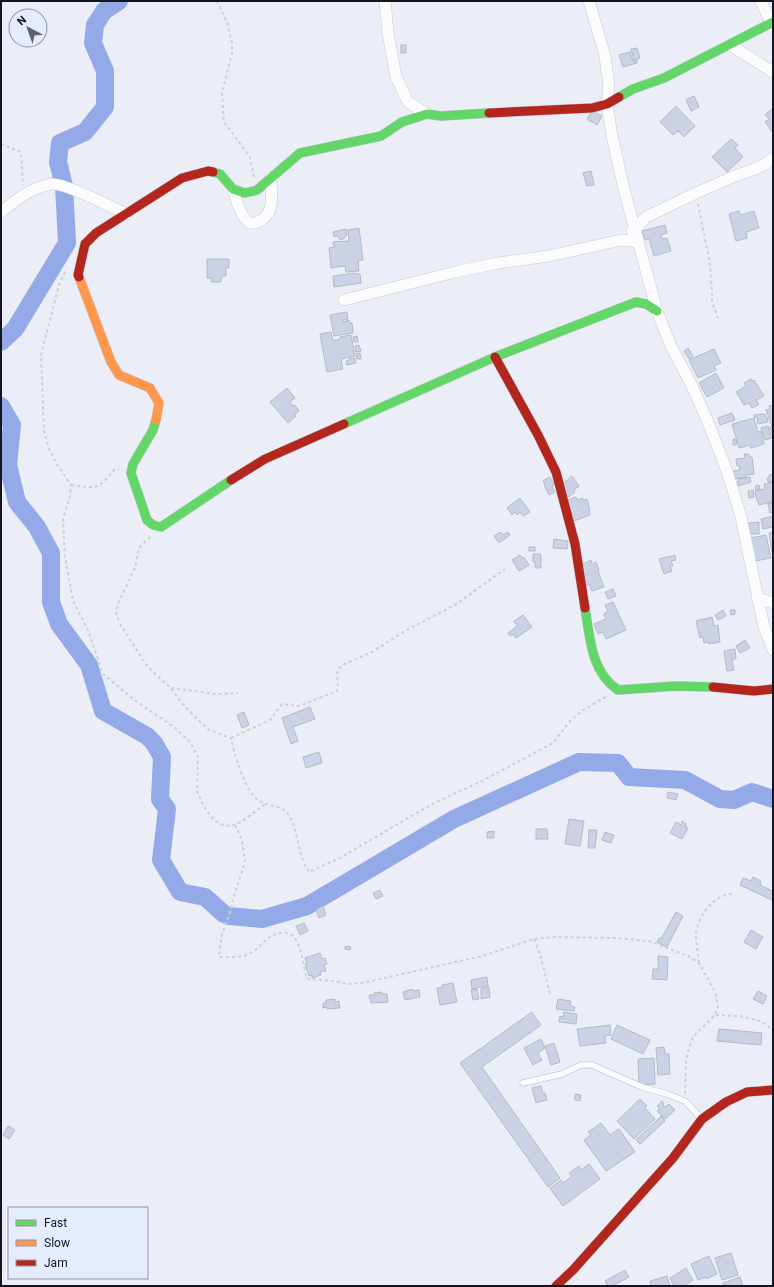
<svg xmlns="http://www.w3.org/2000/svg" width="774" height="1287" font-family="Roboto,sans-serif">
	<rect width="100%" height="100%" fill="#ebeef7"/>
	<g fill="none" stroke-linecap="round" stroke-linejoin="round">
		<!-- river -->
		<g stroke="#94a9e7" stroke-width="18">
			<polyline points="1,342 15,329 67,243 64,186 58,162 60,143 85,132 105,107 105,71 93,43 95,25 104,11 119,1"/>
			<polyline points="1,406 12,425 8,465 17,502 37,527 51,553 51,602 59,624 89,665 103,711 147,736 154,743 162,757 160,799 167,809 161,860 180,892 205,897 224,914 229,916 262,919 307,906 454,819 579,762 618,763 629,777 685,780 720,799 734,800 752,792 773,799"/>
		</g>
	</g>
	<!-- building -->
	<g fill="#cbd2e6" stroke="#b6bac3">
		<rect x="401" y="45" width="5" height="8"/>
		<polygon points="637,48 640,58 634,60 631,49"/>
		<polygon points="630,52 633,61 637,60 637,63 623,67 619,55"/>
		<polygon points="694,96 699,107 691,111 686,100"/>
		<polygon points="676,106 695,126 684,137 678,131 673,135 660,122"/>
		<polygon points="773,108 773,133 765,122 769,119 765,115"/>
		<polygon points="592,111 602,116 597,125 587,119"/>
		<polygon points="731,139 738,145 735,148 743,157 727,172 712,157"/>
		<polygon points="591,171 594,185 587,186 583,173"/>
		<polygon points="739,211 741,215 754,211 759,228 746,232 747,238 736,241 729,214"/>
		<polygon points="665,225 667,233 661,235 662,239 667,238 671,251 654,256 649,239 645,240 642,231"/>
		<polygon points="359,228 363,260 358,261 359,271 346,272 345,266 331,268 329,248 334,247 333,242 349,241 348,230"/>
		<polygon points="346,229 347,235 345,236 345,238 340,240 338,236 334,237 333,232"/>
		<polygon points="207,259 229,259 229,268 226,268 226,276 222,276 221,282 211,282 211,278 207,278"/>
		<polygon points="355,273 355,274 360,274 361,283 334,287 333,276"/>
		<polygon points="347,312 348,319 343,320 343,322 349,320 349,323 352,323 353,333 334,336 330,315"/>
		<polygon points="331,332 333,341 340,339 340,337 351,335 355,356 341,359 343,369 327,372 320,334"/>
		<polygon points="357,336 358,342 354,342 353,337"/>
		<polygon points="359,345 361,351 356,352 355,346"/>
		<polygon points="688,348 693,356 689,359 684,351"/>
		<polygon points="714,349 721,363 714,366 716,370 698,378 689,360"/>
		<polygon points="360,353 361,359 357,359 356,354"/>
		<polygon points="355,358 356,363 347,365 346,361 349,360 349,359"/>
		<polygon points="716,373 724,388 707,397 699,383"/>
		<polygon points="751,379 752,381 754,380 764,396 756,400 759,404 752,408 749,403 744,405 736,392 746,386 744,383"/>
		<polygon points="287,388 295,398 290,402 293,406 295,405 299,411 294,415 296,416 288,423 270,402"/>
		<polygon points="773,405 773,436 770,427 772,426 766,410 770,409 769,406"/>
		<polygon points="732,413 735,420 720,425 718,418"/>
		<polygon points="765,414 766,417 767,417 768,422 758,424 757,417 755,418 754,415"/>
		<polygon points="754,418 758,432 761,431 764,444 751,448 750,445 739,448 732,424"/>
		<polygon points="768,426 772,438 765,440 761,428"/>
		<polygon points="733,439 737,439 736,445 733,445"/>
		<polygon points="744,454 749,454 749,457 752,457 754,474 746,475 746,477 734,479 733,471 740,470 739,465 737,466 736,459 745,458"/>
		<polygon points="773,474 773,481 768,482 767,478 769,478 769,475"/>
		<polygon points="572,476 579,486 574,490 575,492 569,497 560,486"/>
		<polygon points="550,477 554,485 552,487 555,492 549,495 544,485 545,485 543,481"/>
		<polygon points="750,477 751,482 738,486 738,479"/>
		<polygon points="773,482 772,502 759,505 758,501 757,501 755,491 765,489 764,484"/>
		<polygon points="759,485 760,489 756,490 755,486"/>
		<polygon points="753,490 754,497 749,498 748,491"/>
		<polygon points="576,497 577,500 583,498 583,500 587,499 590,510 589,510 590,515 574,521 564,501"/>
		<polygon points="520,498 530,512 523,516 520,512 517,515 515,512 512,515 507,508"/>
		<polygon points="773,502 773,512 770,513 768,504"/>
		<polygon points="772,514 773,514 773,527 763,529 761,519 773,516"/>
		<polygon points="759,522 759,534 749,534 748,523"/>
		<polygon points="501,532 503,535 508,532 510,535 499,543 494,536"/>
		<polygon points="773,532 773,552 772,552 769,533"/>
		<polygon points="766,535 771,558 755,561 750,538"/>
		<polygon points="554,539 568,541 567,549 553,548"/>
		<rect x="529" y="547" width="6" height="4"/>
		<polygon points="533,554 541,554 541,568 535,568 535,562 533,562"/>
		<polygon points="520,555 522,558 524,557 529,565 519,571 512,560"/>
		<polygon points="675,555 676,560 671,561 673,566 670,566 672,571 664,574 659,559"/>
		<polygon points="591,560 592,564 596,562 599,570 598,571 604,587 592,591 589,584 586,586 581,565"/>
		<polygon points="613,589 616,596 608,599 605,592"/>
		<polygon points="613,602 626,630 606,639 603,632 598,634 594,624 606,619 604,614 608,611 605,605"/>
		<polygon points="723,610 726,616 718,620 715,615"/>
		<polygon points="730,610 735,610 735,614 731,615"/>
		<polygon points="523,615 532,627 516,638 513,634 510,636 508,633 517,626 514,621"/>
		<polygon points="712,617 714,626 718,625 720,642 709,644 708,642 704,643 703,637 700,638 696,621"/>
		<polygon points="745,640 750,648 740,653 736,646"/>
		<polygon points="735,649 736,659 732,659 734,670 727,671 724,651"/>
		<polygon points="310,707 315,719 293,727 298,741 291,744 282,718"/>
		<polygon points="244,712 249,725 242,728 237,715"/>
		<polygon points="319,752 322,763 306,768 303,757"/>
		<polygon points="668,792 678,794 676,800 667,798"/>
		<polygon points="569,819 584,821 580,846 565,844"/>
		<polygon points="682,821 686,824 685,826 688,828 682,839 670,833 676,822 681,825"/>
		<polygon points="536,829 547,829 548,839 536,839"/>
		<polygon points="589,830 597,830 595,848 588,848"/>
		<polygon points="494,831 494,838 487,838 487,832"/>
		<polygon points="605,832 614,835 611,843 602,840"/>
		<polygon points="753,877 761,881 760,885 773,891 773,896 772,900 740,885 743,878 751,881"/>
		<polygon points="380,890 383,896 376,899 373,893"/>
		<polygon points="323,906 326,915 319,918 316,910"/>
		<polygon points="676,912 683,916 667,947 657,942 659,938 661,939"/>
		<polygon points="304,923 308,931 300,935 296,926"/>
		<polygon points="751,930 763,937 756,949 744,942"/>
		<polygon points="345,946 351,947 350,950 345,949"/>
		<polygon points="320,953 322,959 325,958 327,964 324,965 326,971 320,972 321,975 312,978 312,975 309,976 305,964 307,963 305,958"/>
		<polygon points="658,956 668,957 667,980 652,979 653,969 658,969"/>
		<polygon points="487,977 488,986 472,989 471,980"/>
		<polygon points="453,983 457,1002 440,1005 437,988 443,987 442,985"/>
		<polygon points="489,987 490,997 481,999 481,989"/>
		<polygon points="412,989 413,991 419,990 420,997 405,1000 403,992"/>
		<polygon points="477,989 479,999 473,1000 471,990"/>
		<polygon points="758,991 767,996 763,1004 753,999"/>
		<polygon points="382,992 382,994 387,994 388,1002 371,1003 369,995 375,995 374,993"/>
		<polygon points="335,999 335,1002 339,1001 340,1008 327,1009 327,1007 323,1008 323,1003 326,1003 326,1000"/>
		<polygon points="558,999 571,1001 570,1006 575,1007 574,1011 556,1009"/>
		<polygon points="532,1012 541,1025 482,1067 560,1178 548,1187 460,1063"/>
		<polygon points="564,1012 577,1014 576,1024 559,1022 560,1016 563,1017"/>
		<polygon points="610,1025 611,1035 605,1036 606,1043 580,1046 577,1029"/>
		<polygon points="617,1025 650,1040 643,1054 611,1039"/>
		<polygon points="719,1029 762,1033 761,1045 717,1041"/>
		<polygon points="541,1039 545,1048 538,1053 542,1060 533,1065 524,1048"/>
		<polygon points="554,1043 560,1062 551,1065 545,1046"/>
		<polygon points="664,1047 665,1054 669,1054 670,1074 658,1075 656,1048"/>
		<polygon points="654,1058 655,1084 639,1085 638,1059"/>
		<polygon points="541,1086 543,1094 545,1093 547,1100 536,1103 532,1088"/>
		<polygon points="575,1094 581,1095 580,1101 575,1100"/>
		<polygon points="640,1099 647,1106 645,1108 655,1119 634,1139 617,1121"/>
		<polygon points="662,1101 664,1104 663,1105 665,1107 669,1104 675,1110 665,1119 657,1111 660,1109 657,1106"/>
		<polygon points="661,1116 665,1121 640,1144 636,1140"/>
		<polygon points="601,1123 610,1135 619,1129 635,1152 606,1171 584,1140 591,1135 588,1132"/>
		<polygon points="8,1126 15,1130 9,1139 3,1135"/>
		<polygon points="589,1164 600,1179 563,1206 550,1188 561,1180 563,1183 572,1176 569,1173 579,1166 581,1170"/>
		<polygon points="731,1253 738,1275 722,1280 715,1258"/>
		<polygon points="709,1256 717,1274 706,1279 706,1277 698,1280 691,1264"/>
		<polygon points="686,1268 693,1280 684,1286 674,1286 670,1278"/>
		<polygon points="625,1270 629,1277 612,1286 608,1286 605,1281"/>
		<polygon points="667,1276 670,1286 651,1286 650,1281"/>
		<polygon points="740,1277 743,1286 724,1286 723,1283"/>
	</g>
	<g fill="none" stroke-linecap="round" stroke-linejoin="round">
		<defs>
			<polyline id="lane" points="523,1083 562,1074 581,1065 592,1065 642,1087 667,1094 685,1101 702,1119"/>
			<g id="street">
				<polyline points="385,1 388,33 396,77 408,102 427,114"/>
				<polyline points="589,1 605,56 609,86 607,104 612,136 624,189 657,311 671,346 692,386 707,420 727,471 741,517 764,627 773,650"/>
				<polyline points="761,1 771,23"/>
				<polyline points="730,45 773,72"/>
				<path d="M 233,189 C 236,199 243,230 258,222 C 264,219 268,215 270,209 C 273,201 271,186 271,178"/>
				<path d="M 1,212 C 16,200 32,187 52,184 C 65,183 112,207 126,214"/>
				<polyline points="632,232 646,217 696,193 735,176 755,169 767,163 773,158"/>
				<polyline points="344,300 455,272 498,263 549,256 621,240 639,242"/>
				<polyline points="757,598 773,603"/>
			</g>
			<g id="fast">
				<polyline points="619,97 633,89 664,78 773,22"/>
				<polyline points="213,172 220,174 233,189 245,193 257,190 300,153 381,136 402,122 427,114 441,116 489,113"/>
				<polyline points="156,420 153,430 133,464 131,473 147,520 153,525 161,527 231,480"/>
				<polyline points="344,424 495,357 636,302 646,304 657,311"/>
				<path d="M 585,608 C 590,638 591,672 618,690 L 676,686 L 713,687"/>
			</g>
			<polyline id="slow" points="79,277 111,362 119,375 150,388 159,403 156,420"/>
			<g id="jam">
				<polyline points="489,113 592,108 607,104 619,97"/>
				<polyline points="79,277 78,275 85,244 96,233 182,178 208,171 213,172"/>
				<polyline points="495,357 538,435 556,472 575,544 585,608"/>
				<polyline points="231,480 265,459 344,424"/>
				<polyline points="713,687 754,691 773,689"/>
				<polyline points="556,1286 573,1270 673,1158 702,1119 726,1102 747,1092 773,1090"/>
			</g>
		</defs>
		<!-- lane casing -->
		<use href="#lane" stroke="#c6cad3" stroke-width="7"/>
		<!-- street casing -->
		<use href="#street" stroke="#c6cad3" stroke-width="12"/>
		<!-- fast casing -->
		<use href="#fast" stroke="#c6cad3" stroke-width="10"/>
		<!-- slow casing -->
		<use href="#slow" stroke="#c6cad3" stroke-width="10"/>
		<!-- jam casing -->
		<use href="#jam" stroke="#c6cad3" stroke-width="10"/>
		<!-- path -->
		<g stroke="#cfcfd2" stroke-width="2" stroke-dasharray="3 3" stroke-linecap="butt">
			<polyline points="217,1 227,22 232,43 232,53 222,94 224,122 250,157 254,177"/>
			<polyline points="1,144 21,152 23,185"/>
			<polyline points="698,204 710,263 712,293 712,302 718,318"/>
			<polyline points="65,272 59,285 41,355 44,431 49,449 57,464 71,485 70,497 63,519 65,557 73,601 88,630 103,674 137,702 174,727 190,742 198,757 197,791 204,807 214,820 225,826 235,825 247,818 265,804"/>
			<path d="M 71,485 C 96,488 97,491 114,470 L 119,469"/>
			<path d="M 150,537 L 139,548 L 135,568 L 119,601 L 116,613 L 120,624 L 145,663 L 153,672 L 171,688 L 181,702 L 194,716 L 209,730 L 231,738 C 234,753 245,791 258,800 C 267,807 281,804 288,814 C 299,829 297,856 309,872 L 338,859 L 434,803 L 484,780 L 553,743 L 571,720 L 582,711 L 607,696"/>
			<polyline points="171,688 217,694 238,693"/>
			<polyline points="231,738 270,720 282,704 299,706 337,691 338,688 337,673 339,668 345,664 372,652 405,631 455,605 505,569"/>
			<path d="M 235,825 L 242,840 L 245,862 L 234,896 L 229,916 L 222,934 L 219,956 L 221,957 C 230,957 242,958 251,953 C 258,949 263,941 270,937 C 300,920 301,956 306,976 L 308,979 L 335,981 L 347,984 L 362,983 L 482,956 L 534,939 L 554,937 L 616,938 L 649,941 L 688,956 L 699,963 L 715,992 L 718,1006 L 715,1015 L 693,1037 L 690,1045 L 686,1060 L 685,1094"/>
			<polyline points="534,939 540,954 550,994"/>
			<path d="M 699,963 C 698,953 696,944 696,934 C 697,919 710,900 725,895 C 728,894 731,894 734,894"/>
			<polyline points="716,1015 739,1016 761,1021 773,1030"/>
		</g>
		<!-- lane -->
		<use href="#lane" stroke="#fcfcfe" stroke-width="5.5"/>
		<!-- street -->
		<use href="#street" stroke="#fcfcfe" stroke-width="11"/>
		<!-- fast -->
		<use href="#fast" stroke="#63d668" stroke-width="9"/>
		<!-- slow -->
		<use href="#slow" stroke="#ff974d" stroke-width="9"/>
		<!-- jam -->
		<use href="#jam" stroke="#b3261e" stroke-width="9"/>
	</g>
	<!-- border -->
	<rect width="774" height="1287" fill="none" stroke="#131620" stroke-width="4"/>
	<!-- legend -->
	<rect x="8" y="1207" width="140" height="72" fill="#e5ecfd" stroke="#9196a5"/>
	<rect x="16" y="1220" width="20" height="6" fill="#63d668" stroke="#9196a5"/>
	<text x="44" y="1227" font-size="12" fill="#131620">Fast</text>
	<rect x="16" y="1240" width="20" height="6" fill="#ff974d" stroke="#9196a5"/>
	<text x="44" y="1247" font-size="12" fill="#131620">Slow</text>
	<rect x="16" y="1260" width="20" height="6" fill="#b3261e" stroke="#9196a5"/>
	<text x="44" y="1267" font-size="12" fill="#131620">Jam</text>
	<!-- north arrow -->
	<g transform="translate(28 28) rotate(319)"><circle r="19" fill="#e5ecfd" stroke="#9196a5"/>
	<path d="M0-3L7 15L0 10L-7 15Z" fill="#5f626b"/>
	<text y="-6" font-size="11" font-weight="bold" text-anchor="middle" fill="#131620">N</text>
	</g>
</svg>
